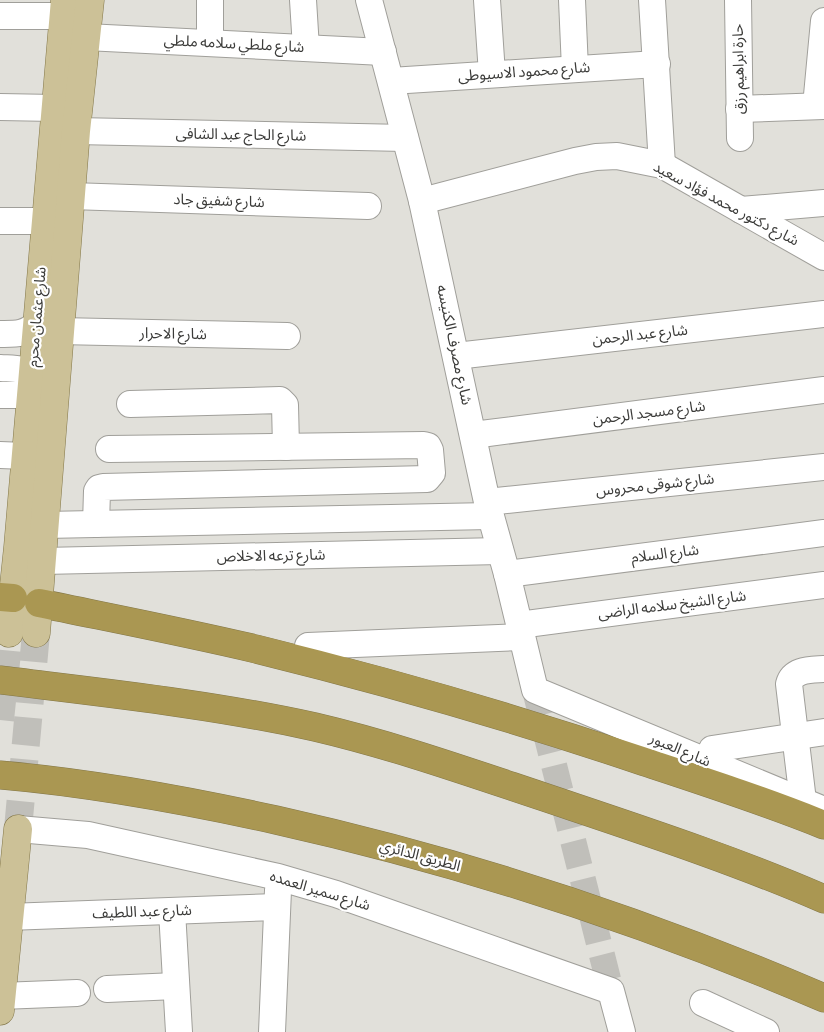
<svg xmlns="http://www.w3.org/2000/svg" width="824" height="1032" font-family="'Alegreya Sans','Noto Sans Arabic',sans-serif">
	<rect width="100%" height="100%" fill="#e1e0da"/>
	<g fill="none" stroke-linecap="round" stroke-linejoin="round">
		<!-- minor-tunnel -->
		<polyline stroke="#c0bfba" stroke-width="26" stroke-dasharray="26 13" stroke-linecap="butt" points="535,690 611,991"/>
		<!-- major-tunnel -->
		<g stroke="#c0bfba" stroke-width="28" stroke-dasharray="28 14" stroke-linecap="butt">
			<polyline points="0,720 9,633"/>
			<polyline points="18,829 36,633"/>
		</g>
		<defs>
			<g id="minor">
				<polyline points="303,0 306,48"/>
				<polyline points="369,0 422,201 487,502 507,574 535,690 824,810"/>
				<polyline points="487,0 492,74"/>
				<polyline points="572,0 575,69"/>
				<polyline points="652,0 662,165"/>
				<polyline points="738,0 740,138"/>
				<polyline points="0,16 64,16"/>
				<polyline points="86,37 383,52"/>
				<polyline points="210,42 210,0"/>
				<polyline points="391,81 657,64"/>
				<polyline points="816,106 824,21"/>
				<polyline points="0,107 55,108"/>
				<polyline points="739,109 824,106"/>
				<polyline points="76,131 405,138"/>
				<polyline points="71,196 368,206"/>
				<polyline points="422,201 575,161 596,157 617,156 662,165 824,257"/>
				<polyline points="741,210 824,203"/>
				<polyline points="0,221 45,221"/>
				<polyline points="59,331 287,336"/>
				<path d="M 0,334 C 15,334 26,335 37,323"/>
				<polyline points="456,356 824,314"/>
				<path d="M 0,368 C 13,369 24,367 32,378"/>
				<polyline points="0,395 31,395"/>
				<polyline points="130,404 280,400 285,405 286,447"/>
				<polyline points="473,435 824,390"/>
				<polyline points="0,455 25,456"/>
				<polyline points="487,502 824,467"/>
				<polyline points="96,524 97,491 99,488 103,487 427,479 432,473 430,450 428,446 424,445 109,449"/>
				<polyline points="45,525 490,516"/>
				<polyline points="43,561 500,551"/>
				<polyline points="507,574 824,533"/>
				<polyline points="519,625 824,585"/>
				<polyline points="308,646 522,637"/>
				<polyline points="712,749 824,732"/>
				<path d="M 803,801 L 789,684 C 793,669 810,670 824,669"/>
				<polyline points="18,829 88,835 278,877 336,894 611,991 622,1032"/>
				<polyline points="172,911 179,1032"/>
				<polyline points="8,917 277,907"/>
				<polyline points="107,989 176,986"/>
				<polyline points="1,996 77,993"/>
				<polyline points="703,1003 766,1032"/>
				<polyline points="272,1032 278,890"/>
			</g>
			<g id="major">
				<polyline points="9,633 18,547 65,0"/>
				<polyline points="36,633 76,131 90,0"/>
				<polyline points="0,1011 18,829"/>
			</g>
			<g id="highway">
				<polyline points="0,597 13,598"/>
				<path d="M 39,603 C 111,618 184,632 256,649 C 386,681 515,718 642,761 C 703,781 765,801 824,825"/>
				<path d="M 0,680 C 105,693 211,704 315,727 C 392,745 466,771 541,796 C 636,828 732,859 824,899"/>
				<path d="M 0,775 C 93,783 185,800 276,820 C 464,862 647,922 824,998"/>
			</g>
		</defs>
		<!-- minor casing -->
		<use href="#minor" stroke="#a09f9a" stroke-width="28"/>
		<!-- major casing -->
		<use href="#major" stroke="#837749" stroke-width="29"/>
		<!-- highway casing -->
		<use href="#highway" stroke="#837749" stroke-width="29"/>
		<!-- minor -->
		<use href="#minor" stroke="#fff" stroke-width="26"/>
		<!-- major -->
		<use href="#major" stroke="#ccc197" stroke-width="28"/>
		<!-- highway -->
		<use href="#highway" stroke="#aa9752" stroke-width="28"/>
	</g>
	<g text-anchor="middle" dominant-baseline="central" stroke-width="4.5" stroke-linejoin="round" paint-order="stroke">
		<!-- street labels -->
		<g font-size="15" fill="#3b3b39" stroke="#fff">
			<text transform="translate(234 44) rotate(3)">شارع ملطي سلامه ملطي</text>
			<text transform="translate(739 69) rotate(-91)">حارة ابراهيم رزق</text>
			<text transform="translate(524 72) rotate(-4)">شارع محمود الاسيوطى</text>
			<text transform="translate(241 135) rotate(1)">شارع الحاج عبد الشافى</text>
			<text transform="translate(219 201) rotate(2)">شارع شفيق جاد</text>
			<text transform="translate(726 204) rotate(28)">شارع دكتور محمد فؤاد سعيد</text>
			<text transform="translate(37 317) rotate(-85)">شارع عثمان محرم</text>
			<text transform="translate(173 334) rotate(1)">شارع الاحرار</text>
			<text transform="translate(640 335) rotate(-6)">شارع عبد الرحمن</text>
			<text transform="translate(454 345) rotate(78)">شارع مصرف الكنيسه</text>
			<text transform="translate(649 413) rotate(-7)">شارع مسجد الرحمن</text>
			<text transform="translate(655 485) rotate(-6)">شارع شوقى محروس</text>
			<text transform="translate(665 554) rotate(-7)">شارع السلام</text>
			<text transform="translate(271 556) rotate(-1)">شارع ترعه الاخلاص</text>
			<text transform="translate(672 605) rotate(-7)">شارع الشيخ سلامه الراضى</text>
			<text transform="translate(680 750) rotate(23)">شارع العبور</text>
			<text transform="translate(420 856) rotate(15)">الطريق الدائري</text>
			<text transform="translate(320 891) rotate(17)">شارع سمير العمده</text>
			<text transform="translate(142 912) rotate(-2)">شارع عبد اللطيف</text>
		</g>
	</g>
</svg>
